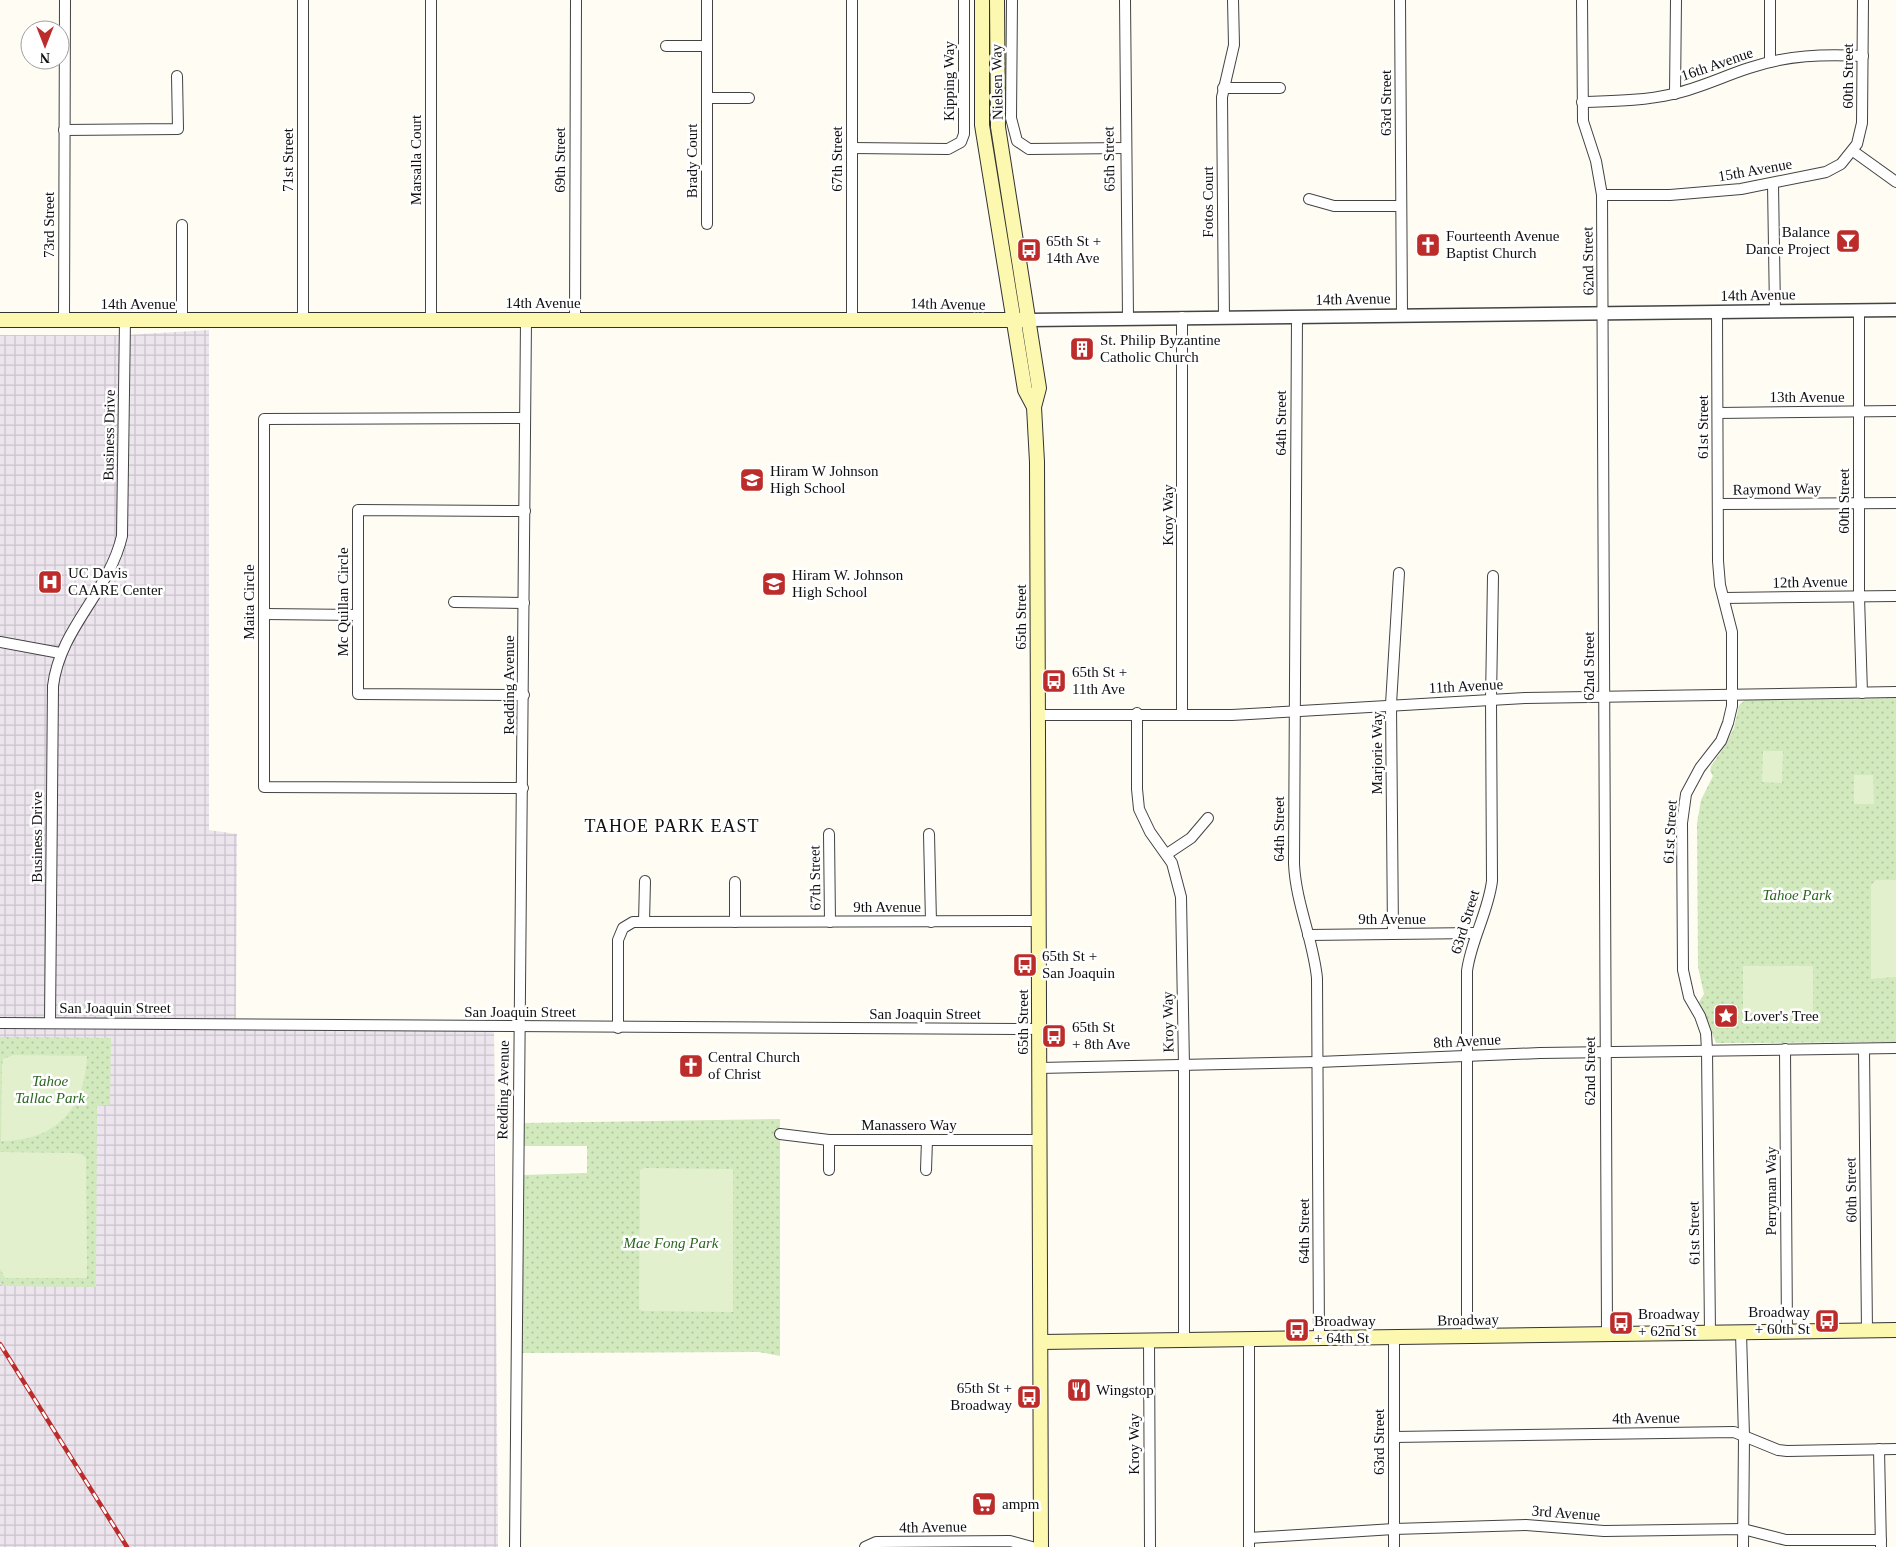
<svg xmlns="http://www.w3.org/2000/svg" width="1896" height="1547" font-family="'Times New Roman',serif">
	<defs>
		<pattern id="industrial-grid" width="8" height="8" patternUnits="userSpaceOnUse" patternTransform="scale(1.25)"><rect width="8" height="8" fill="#ede5ee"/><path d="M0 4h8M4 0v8" fill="none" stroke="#cac3cb"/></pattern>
		<pattern id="park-dots" width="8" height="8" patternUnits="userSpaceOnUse" patternTransform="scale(1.25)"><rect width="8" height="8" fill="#d1e9bd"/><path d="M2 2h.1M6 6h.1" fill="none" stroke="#b2c7a1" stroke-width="1.8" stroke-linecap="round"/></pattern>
	</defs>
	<rect width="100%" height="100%" fill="#fffdf3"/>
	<!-- industrial -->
	<polygon fill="url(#industrial-grid)" points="209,330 209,830 237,834 236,1023 494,1025 498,1547 0,1547 0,335 125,335"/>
	<!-- park -->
	<g fill="url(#park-dots)">
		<polygon points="1896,698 1896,1042 1716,1043 1699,1002 1704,994 1698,967 1697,823 1701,800 1713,776 1710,771 1711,766 1725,746 1734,728 1739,705 1745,700"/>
		<polygon points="0,1037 111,1038 110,1105 97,1106 96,1287 2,1286 0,1282"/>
		<polygon points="780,1119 780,1356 759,1352 522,1353 523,1175 587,1173 587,1146 523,1146 523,1123"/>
	</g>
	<!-- pitch -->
	<g fill="#e3f0ce">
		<polygon points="1763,751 1783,751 1782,783 1762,782"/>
		<polygon points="1854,775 1873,775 1874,804 1854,804"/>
		<polygon points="1876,880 1896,880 1896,977 1871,979 1871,885"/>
		<rect x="1743" y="966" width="70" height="47"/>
		<path d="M 13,1055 L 87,1056 C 85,1109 56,1141 1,1141 L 2,1066 L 3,1059 Z"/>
		<polygon points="0,1152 72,1153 82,1154 86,1158 87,1278 5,1278 0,1269"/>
		<polygon points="644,1168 733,1169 733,1312 642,1311 639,1309 640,1174 640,1170"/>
	</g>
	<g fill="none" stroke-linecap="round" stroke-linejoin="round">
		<defs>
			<g id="minor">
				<polyline points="303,0 303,320"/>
				<polyline points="1012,0 1011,118 1017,141 1029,149 1125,148"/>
				<polyline points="1125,0 1128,318"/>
				<polyline points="1400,0 1402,314"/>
				<polyline points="1582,0 1583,121 1596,161 1602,195 1607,1334"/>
				<polyline points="666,46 707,46"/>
				<polyline points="1770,62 1770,0"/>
				<polyline points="1223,88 1280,88"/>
				<polyline points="1675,94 1676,0"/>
				<polyline points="707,98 749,98"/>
				<path d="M 1582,102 C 1613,101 1643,101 1673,94 C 1700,88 1724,76 1749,68 C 1787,55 1824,54 1863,56"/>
				<polyline points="64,130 178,129 177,76"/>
				<polyline points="852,148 948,149 961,142 964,134 964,0"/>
				<polyline points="1853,151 1896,182"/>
				<polyline points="1773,184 1775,311"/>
				<polyline points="1602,195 1670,195 1741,189 1826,172 1841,164 1857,144 1862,123 1863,0"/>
				<polyline points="1309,199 1334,206 1401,206"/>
				<polyline points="707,224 707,0"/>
				<polyline points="182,225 182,320"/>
				<polyline points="1859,310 1859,597 1862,693"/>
				<path d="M 1297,316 L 1294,864 C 1296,904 1313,939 1317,978 L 1319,1339"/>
				<polyline points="1224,317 1222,97 1234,45 1233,0"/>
				<polyline points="852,319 852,0"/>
				<polyline points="64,320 65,0"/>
				<polyline points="431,320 431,0"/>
				<polyline points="575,320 576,0"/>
				<polyline points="1718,413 1896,411"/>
				<polyline points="1718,504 1896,503"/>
				<polyline points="1724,598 1896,596"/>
				<polyline points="454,602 524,603"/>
				<polyline points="264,614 358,615"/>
				<polyline points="0,642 60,653"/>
				<polyline points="524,695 358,694 358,510 525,511"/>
				<polyline points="1137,713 1137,789 1139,809 1150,832 1172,863 1181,897 1184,1066 1184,1341"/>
				<polyline points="1182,714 1182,317"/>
				<polyline points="1038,715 1232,715 1525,698 1896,692"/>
				<polyline points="523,788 264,787 264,419 525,418"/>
				<polyline points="829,834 830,922"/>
				<polyline points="929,834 931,922"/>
				<polyline points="1167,854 1191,838 1208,818"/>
				<polyline points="735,882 735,922"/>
				<polyline points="644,922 645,881"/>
				<polyline points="1393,934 1391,704 1399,573"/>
				<polyline points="1308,935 1476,933"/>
				<polyline points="0,1023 1039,1029"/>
				<path d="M 50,1023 L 53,686 C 60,628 109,592 122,536 L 125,320"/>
				<polyline points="618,1028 618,940 623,928 633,922 1039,921"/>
				<polyline points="1785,1049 1787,1332"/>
				<polyline points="1864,1049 1867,1331"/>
				<polyline points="1039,1068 1318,1062 1540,1053 1896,1048"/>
				<polyline points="780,1134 829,1140 1040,1140"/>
				<polyline points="829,1170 829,1140"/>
				<polyline points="926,1170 927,1140"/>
				<polyline points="1710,1333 1707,1050 1706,1033 1700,1016 1689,997 1683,970 1682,823 1686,794 1700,768 1721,741 1728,723 1732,706 1732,632 1720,585 1718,561 1717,312"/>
				<polyline points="1741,1333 1744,1436 1743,1547"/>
				<path d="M 1467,1337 L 1467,971 C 1471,940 1488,913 1492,881 L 1491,700 L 1493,576"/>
				<polyline points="1249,1340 1249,1547"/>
				<polyline points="1149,1341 1150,1547"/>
				<polyline points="1394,1437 1734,1432 1778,1450 1787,1451 1896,1449"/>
				<polyline points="1879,1449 1881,1547"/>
				<polyline points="1249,1538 1394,1529 1526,1525 1604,1531 1743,1529 1786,1540 1881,1540"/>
				<polyline points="515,1547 526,320"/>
				<polyline points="865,1547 876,1542 1010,1541 1032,1547"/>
				<polyline points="1394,1547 1394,1338"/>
			</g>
			<polyline id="tertiary" points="1029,320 1896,310"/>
			<g id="secondary">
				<polyline points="982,0 982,125 1025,390 1034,407"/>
				<polyline points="997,0 998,127 1039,388 1034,407 1037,462 1041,1547"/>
				<polyline points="0,320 1029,320"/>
				<polyline points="1041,1342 1896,1330"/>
			</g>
		</defs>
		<!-- minor casing -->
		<use href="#minor" stroke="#434343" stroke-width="12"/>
		<!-- tertiary casing -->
		<use href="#tertiary" stroke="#434343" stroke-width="15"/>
		<!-- secondary casing -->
		<use href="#secondary" stroke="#323232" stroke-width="16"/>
		<!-- minor -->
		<use href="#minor" stroke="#fff" stroke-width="10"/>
		<!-- tertiary -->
		<use href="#tertiary" stroke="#fff" stroke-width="12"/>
		<!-- secondary -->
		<use href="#secondary" stroke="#fcf8b0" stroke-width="14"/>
		<defs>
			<polyline id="rail" points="0,1344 127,1547"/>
		</defs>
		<!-- rail casing -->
		<use href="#rail" stroke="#bc2c2b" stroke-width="4.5"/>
		<!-- rail -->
		<use href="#rail" stroke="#fff" stroke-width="2.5" stroke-dasharray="8" stroke-linecap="butt"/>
	</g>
	<!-- icons -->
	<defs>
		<symbol id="bar-square" viewBox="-11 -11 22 22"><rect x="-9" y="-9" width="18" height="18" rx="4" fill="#bc2c2b" stroke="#fff"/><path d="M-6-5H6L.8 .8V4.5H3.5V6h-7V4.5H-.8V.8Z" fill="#fff"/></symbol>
		<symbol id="church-square" viewBox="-11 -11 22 22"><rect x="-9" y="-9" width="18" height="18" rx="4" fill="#bc2c2b" stroke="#fff"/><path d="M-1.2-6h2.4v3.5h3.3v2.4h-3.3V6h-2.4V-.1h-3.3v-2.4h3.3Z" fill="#fff"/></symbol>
		<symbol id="bus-square" viewBox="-11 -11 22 22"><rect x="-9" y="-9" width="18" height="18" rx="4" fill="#bc2c2b" stroke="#fff"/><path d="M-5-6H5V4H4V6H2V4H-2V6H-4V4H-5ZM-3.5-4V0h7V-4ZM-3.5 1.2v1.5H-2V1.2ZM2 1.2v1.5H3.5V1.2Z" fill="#fff"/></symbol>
		<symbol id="building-square" viewBox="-11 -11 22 22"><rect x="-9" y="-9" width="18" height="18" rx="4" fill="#bc2c2b" stroke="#fff"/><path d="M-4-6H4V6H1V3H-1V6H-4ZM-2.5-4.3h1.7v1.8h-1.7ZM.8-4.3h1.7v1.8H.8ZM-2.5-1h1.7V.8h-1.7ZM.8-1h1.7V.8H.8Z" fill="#fff"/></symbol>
		<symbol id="school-square" viewBox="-11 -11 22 22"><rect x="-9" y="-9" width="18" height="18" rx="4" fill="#bc2c2b" stroke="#fff"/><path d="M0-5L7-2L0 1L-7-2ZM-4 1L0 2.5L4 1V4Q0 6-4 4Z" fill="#fff"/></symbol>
		<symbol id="hospital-square" viewBox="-11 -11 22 22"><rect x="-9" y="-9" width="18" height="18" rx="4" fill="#bc2c2b" stroke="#fff"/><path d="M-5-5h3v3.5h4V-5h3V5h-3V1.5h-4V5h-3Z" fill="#fff"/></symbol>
		<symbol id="sight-square" viewBox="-11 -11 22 22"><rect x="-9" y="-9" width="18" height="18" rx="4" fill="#bc2c2b" stroke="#fff"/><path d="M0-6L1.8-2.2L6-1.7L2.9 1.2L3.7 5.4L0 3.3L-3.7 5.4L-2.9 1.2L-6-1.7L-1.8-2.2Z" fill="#fff"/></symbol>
		<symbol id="restaurant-square" viewBox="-11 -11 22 22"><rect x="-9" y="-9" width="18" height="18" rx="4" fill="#bc2c2b" stroke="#fff"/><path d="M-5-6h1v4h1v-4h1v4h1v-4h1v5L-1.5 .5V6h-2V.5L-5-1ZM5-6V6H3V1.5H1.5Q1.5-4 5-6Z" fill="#fff"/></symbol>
		<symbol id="supermarket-square" viewBox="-11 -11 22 22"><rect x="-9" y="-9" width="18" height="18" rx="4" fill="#bc2c2b" stroke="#fff"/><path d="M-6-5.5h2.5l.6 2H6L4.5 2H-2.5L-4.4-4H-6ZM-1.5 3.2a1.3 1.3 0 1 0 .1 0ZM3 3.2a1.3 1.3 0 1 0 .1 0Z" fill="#fff"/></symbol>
	</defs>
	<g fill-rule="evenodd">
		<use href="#bar-square" x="1834" y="227" width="28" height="28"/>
		<use href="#church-square" x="1414" y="231" width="28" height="28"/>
		<use href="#bus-square" x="1015" y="236" width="28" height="28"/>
		<use href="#building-square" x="1068" y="335" width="28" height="28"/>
		<use href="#school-square" x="738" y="466" width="28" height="28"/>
		<use href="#hospital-square" x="36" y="568" width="28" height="28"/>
		<use href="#school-square" x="760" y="570" width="28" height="28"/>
		<use href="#bus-square" x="1040" y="667" width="28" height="28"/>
		<use href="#bus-square" x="1011" y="951" width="28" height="28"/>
		<use href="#sight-square" x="1712" y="1002" width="28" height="28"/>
		<use href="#bus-square" x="1040" y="1022" width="28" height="28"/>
		<use href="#church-square" x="677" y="1052" width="28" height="28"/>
		<use href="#bus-square" x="1813" y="1307" width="28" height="28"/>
		<use href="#bus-square" x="1607" y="1309" width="28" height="28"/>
		<use href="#bus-square" x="1283" y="1316" width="28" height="28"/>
		<use href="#restaurant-square" x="1065" y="1376" width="28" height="28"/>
		<use href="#bus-square" x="1015" y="1383" width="28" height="28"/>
		<use href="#supermarket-square" x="970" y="1490" width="28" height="28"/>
	</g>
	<g text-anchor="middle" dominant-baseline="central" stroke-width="5" stroke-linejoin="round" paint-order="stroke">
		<!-- street labels -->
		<g font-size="15" fill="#101010" stroke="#fff">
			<text transform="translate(1717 64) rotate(-19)">16th Avenue</text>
			<text transform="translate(1848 76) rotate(-90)">60th Street</text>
			<text transform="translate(949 81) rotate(-90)">Kipping Way</text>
			<text transform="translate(997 82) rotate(-91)">Nielsen Way</text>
			<text transform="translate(1386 103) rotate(-90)">63rd Street</text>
			<text transform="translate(837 159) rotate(-90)">67th Street</text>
			<text transform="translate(1109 159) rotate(-91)">65th Street</text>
			<text transform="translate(288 160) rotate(-90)">71st Street</text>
			<text transform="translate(416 160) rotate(-90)">Marsalla Court</text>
			<text transform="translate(560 160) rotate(-90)">69th Street</text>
			<text transform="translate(692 161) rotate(-90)">Brady Court</text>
			<text transform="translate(1755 170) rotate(-10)">15th Avenue</text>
			<text transform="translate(1208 202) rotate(-90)">Fotos Court</text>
			<text transform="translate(49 225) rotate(-90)">73rd Street</text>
			<text transform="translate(1588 261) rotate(-91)">62nd Street</text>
			<text transform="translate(1758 295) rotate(-1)">14th Avenue</text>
			<text transform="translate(1353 299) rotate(-1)">14th Avenue</text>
			<text x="543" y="303">14th Avenue</text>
			<text x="138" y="304">14th Avenue</text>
			<text transform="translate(948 304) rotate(1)">14th Avenue</text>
			<text x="1807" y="397">13th Avenue</text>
			<text transform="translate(1281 423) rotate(-90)">64th Street</text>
			<text transform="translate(1703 427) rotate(-90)">61st Street</text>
			<text transform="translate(109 435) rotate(-89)">Business Drive</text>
			<text transform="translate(1777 489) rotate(-1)">Raymond Way</text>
			<text transform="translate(1844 501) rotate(-90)">60th Street</text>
			<text transform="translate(1168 515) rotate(-90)">Kroy Way</text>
			<text transform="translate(1810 582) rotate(-1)">12th Avenue</text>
			<text transform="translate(249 602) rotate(-90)">Maita Circle</text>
			<text transform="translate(343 602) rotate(-90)">Mc Quillan Circle</text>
			<text transform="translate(1021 617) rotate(-90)">65th Street</text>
			<text transform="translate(1589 666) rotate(-90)">62nd Street</text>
			<text transform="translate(509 685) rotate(-90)">Redding Avenue</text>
			<text transform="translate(1466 686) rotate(-3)">11th Avenue</text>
			<text transform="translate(1377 753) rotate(-90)">Marjorie Way</text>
			<text transform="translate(1279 829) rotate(-90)">64th Street</text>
			<text transform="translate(1670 832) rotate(-87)">61st Street</text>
			<text transform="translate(37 837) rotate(-90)">Business Drive</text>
			<text transform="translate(815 878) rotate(-91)">67th Street</text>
			<text x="887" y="907">9th Avenue</text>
			<text x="1392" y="919">9th Avenue</text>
			<text transform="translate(1465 922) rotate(-73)">63rd Street</text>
			<text x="115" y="1008">San Joaquin Street</text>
			<text x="520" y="1012">San Joaquin Street</text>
			<text x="925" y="1014">San Joaquin Street</text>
			<text transform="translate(1023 1022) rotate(-90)">65th Street</text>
			<text transform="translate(1168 1022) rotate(-91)">Kroy Way</text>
			<text transform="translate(1467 1041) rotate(-3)">8th Avenue</text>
			<text transform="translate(1590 1071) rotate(-90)">62nd Street</text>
			<text transform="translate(503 1090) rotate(-89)">Redding Avenue</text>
			<text x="909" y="1125">Manassero Way</text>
			<text transform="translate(1851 1190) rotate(-91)">60th Street</text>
			<text transform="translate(1771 1191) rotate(-90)">Perryman Way</text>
			<text transform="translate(1304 1231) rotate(-90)">64th Street</text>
			<text transform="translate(1694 1233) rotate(-91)">61st Street</text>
			<text transform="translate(1468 1320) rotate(-1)">Broadway</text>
			<text transform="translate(1646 1418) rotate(-1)">4th Avenue</text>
			<text transform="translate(1379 1442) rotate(-90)">63rd Street</text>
			<text transform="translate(1134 1444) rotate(-90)">Kroy Way</text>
			<text transform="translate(1566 1513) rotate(4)">3rd Avenue</text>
			<text transform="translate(933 1527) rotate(-1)">4th Avenue</text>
		</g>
		<!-- poi labels -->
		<g font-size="15" fill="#101010" stroke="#fff" text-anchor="start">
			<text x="1830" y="232" text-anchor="end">Balance<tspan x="1830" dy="17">Dance Project</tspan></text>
			<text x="1446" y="236">Fourteenth Avenue<tspan x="1446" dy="17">Baptist Church</tspan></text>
			<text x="1046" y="241">65th St +<tspan x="1046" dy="17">14th Ave</tspan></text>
			<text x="1100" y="340">St. Philip Byzantine<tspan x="1100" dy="17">Catholic Church</tspan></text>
			<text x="770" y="471">Hiram W Johnson<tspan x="770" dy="17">High School</tspan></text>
			<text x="68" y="573">UC Davis<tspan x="68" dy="17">CAARE Center</tspan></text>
			<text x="792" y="575">Hiram W. Johnson<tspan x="792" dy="17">High School</tspan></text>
			<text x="1072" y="672">65th St +<tspan x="1072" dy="17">11th Ave</tspan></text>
			<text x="1042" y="956">65th St +<tspan x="1042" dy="17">San Joaquin</tspan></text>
			<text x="1744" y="1016">Lover's Tree</text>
			<text x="1072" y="1027">65th St<tspan x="1072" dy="17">+ 8th Ave</tspan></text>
			<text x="708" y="1057">Central Church<tspan x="708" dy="17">of Christ</tspan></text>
			<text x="1810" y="1312" text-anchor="end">Broadway<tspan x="1810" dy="17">+ 60th St</tspan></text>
			<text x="1638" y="1314">Broadway<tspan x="1638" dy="17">+ 62nd St</tspan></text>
			<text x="1314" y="1321">Broadway<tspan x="1314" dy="17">+ 64th St</tspan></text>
			<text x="1012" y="1388" text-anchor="end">65th St +<tspan x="1012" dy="17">Broadway</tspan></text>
			<text x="1096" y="1390">Wingstop</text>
			<text x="1002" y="1504">ampm</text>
		</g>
		<!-- park labels -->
		<g font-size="15" font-style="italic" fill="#2c6621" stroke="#fff">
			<text x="1797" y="895">Tahoe Park</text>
			<text x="50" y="1081">Tahoe<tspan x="50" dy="17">Tallac Park</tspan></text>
			<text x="671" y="1243">Mae Fong Park</text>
		</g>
		<!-- quarter labels -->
		<g font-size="18" letter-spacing="1" fill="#101010" stroke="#fff">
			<text x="672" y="826">TAHOE PARK EAST</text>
		</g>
	</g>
	<!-- north arrow -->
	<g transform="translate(45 45) rotate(180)"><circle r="24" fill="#ffffff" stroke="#9f9f9f"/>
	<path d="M0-4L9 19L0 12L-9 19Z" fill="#bc2c2b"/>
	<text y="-8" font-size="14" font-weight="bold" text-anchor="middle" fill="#101010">N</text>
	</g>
</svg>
